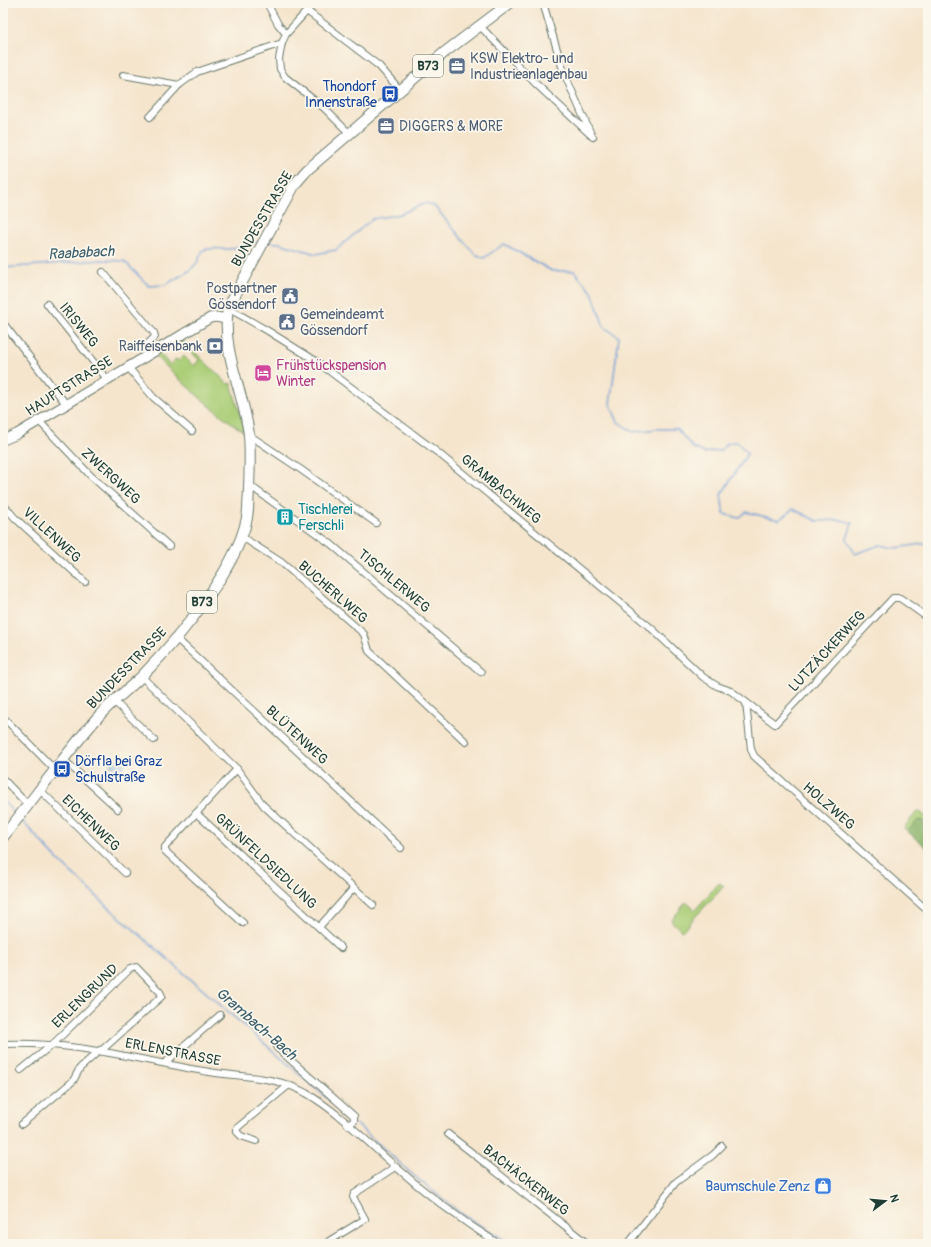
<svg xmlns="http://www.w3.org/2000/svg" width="931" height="1247" font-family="Pangolin,sans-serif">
	<rect width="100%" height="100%" fill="#fbf7ec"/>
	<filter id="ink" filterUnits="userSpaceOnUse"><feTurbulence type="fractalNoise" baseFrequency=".025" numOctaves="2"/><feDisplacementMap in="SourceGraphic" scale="8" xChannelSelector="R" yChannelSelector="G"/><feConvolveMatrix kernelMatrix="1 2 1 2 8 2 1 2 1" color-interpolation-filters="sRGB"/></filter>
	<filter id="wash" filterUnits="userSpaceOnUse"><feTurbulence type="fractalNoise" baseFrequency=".012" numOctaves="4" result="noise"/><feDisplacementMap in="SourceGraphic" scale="16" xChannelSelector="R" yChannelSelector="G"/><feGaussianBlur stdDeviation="0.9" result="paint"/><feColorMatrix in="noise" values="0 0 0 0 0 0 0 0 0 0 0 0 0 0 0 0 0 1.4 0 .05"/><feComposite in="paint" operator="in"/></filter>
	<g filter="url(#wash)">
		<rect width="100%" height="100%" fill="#f5e5cd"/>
		<!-- green -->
		<g fill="#abce77" stroke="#658656">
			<path d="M 181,339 L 228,384 L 231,383 L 241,417 L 244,432 C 211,409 182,383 154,354 L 158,352 L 170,365 L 176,359 L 179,361 L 184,356 L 194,366 L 199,360 L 179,340 Z"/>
			<polygon points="918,810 928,819 928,827 923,821 918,820 907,831 904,828"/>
			<polygon points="719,883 724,886 682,931 671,921 686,902 695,910"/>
		</g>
		<!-- forest -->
		<path fill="#88b168" stroke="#54774e" d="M 918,820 C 931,824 928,838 928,849 L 907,831 Z"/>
		<!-- water -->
		<polygon fill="#6c9cd5" stroke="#466c84" points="119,760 123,762 125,765 122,769 109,765"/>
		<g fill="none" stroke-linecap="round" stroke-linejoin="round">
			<!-- stream -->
			<g stroke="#6c9cd5" stroke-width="1.5">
				<polyline points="267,242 279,243 316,254 336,250 372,219 400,214 426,203 434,206 475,254 484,258 504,244 552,271 574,271 592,292 604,327 619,337 610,404 618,422 633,432 657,429 677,429 693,448 705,453 721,450 728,443 736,442 744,449 747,454 721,495 724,514 739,518 746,512 779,520 793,509 817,521 841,520 852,523 847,539 855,554 880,545 896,548 928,543"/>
				<path d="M 3,268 L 101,260 L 124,261 L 149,286 L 165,285 L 189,271 L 197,263 L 203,250 C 212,247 220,249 229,249 C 240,248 249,242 260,242"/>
				<polyline points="3,801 16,815"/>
				<polyline points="22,821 57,859 107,906 352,1120"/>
				<polyline points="355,1123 413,1175 460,1213 511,1244"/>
			</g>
		</g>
	</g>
	<g filter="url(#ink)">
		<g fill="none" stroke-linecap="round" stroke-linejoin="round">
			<defs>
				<g id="minor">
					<polyline points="267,3 278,24 286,34"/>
					<polyline points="314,3 286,34 282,43 279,59 280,69 285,77 324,108 349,133"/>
					<polyline points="543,3 564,73 591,134"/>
					<polyline points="307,11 379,66 400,90"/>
					<polyline points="480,26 535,83 593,137"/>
					<polyline points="123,75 179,85"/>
					<polyline points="150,117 179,85 197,72 282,43"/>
					<polyline points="103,272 154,333 155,337 143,348 147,355"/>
					<polyline points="47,304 107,379"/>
					<polyline points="228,308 268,331 316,361 437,452 650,627 703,677 717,686 731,691 775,724 893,598 900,598 928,618"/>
					<polyline points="3,323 66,404"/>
					<polyline points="128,367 153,397 192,431"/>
					<polyline points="39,421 91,476 169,546"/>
					<polyline points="249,435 300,469 376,523"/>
					<polyline points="249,485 331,544 481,672"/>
					<polyline points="3,504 15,518 85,582"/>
					<polyline points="242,537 281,562 364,634 369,651 466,742"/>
					<polyline points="177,639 401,848"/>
					<polyline points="141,676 237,769 264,806 373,905"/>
					<polyline points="114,701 154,740"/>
					<polyline points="746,703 751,749 754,756 928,911"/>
					<polyline points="3,717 55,770"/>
					<polyline points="63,759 118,809"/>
					<polyline points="237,769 165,847 165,851 243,923"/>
					<polyline points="3,779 28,805"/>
					<polyline points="40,790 125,873"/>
					<polyline points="196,813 341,948"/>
					<polyline points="319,927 354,888"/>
					<path d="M 3,1044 C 73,1041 135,1059 203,1071 C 241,1078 271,1074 306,1093 C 339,1112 367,1142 395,1166 C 427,1195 462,1221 499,1244"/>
					<polyline points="277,1048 354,1116 354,1121 348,1125"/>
					<polyline points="166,1062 220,1015"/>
					<polyline points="21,1070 53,1044 130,969 136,967 160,992 162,996 102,1050"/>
					<polyline points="22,1124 73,1081 80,1068 100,1050"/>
					<polyline points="448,1134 588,1244"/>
					<polyline points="256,1141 241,1136 237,1132 237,1128 289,1085"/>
					<polyline points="329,1241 365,1219 353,1197 354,1194 395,1167"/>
					<polyline points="628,1244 676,1182 713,1155 722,1146"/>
				</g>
				<polyline id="secondary" points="3,440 17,434 210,318 216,317 226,319"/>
				<path id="primary" d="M 3,837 C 35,797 64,756 97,718 C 111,702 128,690 143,675 C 178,639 244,561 248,510 C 249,485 251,460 249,435 C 244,391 221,353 228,308 L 295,184 L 307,170 L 445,52 L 510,3"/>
			</defs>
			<!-- minor casing -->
			<use href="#minor" stroke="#6a786a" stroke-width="8"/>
			<!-- secondary casing -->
			<use href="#secondary" stroke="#6a786a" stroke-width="11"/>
			<!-- primary casing -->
			<use href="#primary" stroke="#6a786a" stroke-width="12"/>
			<!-- minor -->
			<use href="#minor" stroke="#fff" stroke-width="6"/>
			<!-- secondary -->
			<use href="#secondary" stroke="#fff" stroke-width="9"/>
			<!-- primary -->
			<use href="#primary" stroke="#fff" stroke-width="10"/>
		</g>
	</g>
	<!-- icons -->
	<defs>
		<symbol id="office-square" viewBox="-11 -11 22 22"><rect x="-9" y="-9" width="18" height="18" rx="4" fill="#5c6f8a" stroke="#fbf7ec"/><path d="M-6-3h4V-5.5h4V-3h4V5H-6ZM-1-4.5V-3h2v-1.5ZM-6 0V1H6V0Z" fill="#fff"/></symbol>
		<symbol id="bus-square" viewBox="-11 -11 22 22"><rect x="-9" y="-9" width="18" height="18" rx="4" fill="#1a4fb4" stroke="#fbf7ec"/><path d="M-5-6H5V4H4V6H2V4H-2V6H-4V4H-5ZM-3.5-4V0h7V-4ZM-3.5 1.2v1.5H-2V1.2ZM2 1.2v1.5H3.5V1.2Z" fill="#fff"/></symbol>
		<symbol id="civic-square" viewBox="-11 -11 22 22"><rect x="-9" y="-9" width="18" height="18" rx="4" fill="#5c6f8a" stroke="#fbf7ec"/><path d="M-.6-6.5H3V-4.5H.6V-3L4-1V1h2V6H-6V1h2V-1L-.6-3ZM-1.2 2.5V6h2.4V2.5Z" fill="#fff"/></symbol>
		<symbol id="bank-square" viewBox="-11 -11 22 22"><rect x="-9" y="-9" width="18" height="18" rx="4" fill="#5c6f8a" stroke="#fbf7ec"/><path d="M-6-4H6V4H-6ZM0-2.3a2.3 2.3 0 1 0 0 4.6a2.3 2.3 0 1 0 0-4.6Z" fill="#fff"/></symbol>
		<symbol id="hotel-square" viewBox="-11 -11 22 22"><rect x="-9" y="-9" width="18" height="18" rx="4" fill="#d1479c" stroke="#fbf7ec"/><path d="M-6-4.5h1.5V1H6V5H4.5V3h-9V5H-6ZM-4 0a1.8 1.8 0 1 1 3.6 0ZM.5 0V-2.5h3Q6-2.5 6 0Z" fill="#fff"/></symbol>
		<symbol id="building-square" viewBox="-11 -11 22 22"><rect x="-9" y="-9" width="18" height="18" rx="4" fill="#0f9aa8" stroke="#fbf7ec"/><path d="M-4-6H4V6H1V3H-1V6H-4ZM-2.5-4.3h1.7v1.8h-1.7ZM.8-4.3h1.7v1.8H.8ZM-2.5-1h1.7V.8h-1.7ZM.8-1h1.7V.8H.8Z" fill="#fff"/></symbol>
		<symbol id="shop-square" viewBox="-11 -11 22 22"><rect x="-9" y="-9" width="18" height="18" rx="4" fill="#3f7fe0" stroke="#fbf7ec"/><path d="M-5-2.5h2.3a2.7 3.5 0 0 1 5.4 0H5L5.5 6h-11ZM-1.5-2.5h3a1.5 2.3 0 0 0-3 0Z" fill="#fff"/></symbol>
	</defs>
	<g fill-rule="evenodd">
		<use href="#office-square" x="447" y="56" width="20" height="20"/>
		<use href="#bus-square" x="380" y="84" width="20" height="20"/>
		<use href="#office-square" x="376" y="116" width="20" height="20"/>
		<use href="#civic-square" x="280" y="286" width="20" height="20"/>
		<use href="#civic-square" x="277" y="312" width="20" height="20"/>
		<use href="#bank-square" x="205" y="336" width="20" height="20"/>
		<use href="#hotel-square" x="253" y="363" width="20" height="20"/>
		<use href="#building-square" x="275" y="507" width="20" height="20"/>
		<use href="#bus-square" x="52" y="759" width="20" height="20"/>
		<use href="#shop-square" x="813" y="1176" width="20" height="20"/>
	</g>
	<g text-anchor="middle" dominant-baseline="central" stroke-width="3.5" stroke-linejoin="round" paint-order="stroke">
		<!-- shield labels -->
		<g fill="#fbf7ec" stroke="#61756b" stroke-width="1">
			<rect x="413" y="55" width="30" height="22" rx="3"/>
			<rect x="187" y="591" width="30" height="22" rx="3"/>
		</g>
		<g font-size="13" font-weight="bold" fill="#1f3d34">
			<text x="428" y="66">B73</text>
			<text x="202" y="602">B73</text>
		</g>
		<!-- service labels -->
		<g font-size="14" fill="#4e5e75" stroke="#fbf7ec" text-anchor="start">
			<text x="470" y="58">KSW Elektro- und<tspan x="470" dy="16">Industrieanlagenbau</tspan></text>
			<text x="399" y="126">DIGGERS &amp; MORE</text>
			<text x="277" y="288" text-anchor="end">Postpartner<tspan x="277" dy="16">Gössendorf</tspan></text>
			<text x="300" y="314">Gemeindeamt<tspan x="300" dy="16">Gössendorf</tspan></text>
			<text x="202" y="346" text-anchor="end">Raiffeisenbank</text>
		</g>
		<!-- transit labels -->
		<g font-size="14" fill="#164399" stroke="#fbf7ec" text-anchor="end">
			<text x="377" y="86">Thondorf<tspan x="377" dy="16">Innenstraße</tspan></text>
			<text x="75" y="761" text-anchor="start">Dörfla bei Graz<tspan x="75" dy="16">Schulstraße</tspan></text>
		</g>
		<!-- street labels -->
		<g font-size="14" fill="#1f3d34" stroke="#fbf7ec">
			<text transform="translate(262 219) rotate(-60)">BUNDESSTRASSE</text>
			<text transform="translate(79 325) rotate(51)">IRISWEG</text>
			<text transform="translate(69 386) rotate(-32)">HAUPTSTRASSE</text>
			<text transform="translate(111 476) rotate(43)">ZWERGWEG</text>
			<text transform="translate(501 489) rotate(40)">GRAMBACHWEG</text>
			<text transform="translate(52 535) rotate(43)">VILLENWEG</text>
			<text transform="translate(394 581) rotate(40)">TISCHLERWEG</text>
			<text transform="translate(333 592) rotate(41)">BUCHERLWEG</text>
			<text transform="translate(827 651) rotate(-47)">LUTZÄCKERWEG</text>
			<text transform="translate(127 668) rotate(-46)">BUNDESSTRASSE</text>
			<text transform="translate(297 735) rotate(43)">BLÜTENWEG</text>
			<text transform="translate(829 806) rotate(41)">HOLZWEG</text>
			<text transform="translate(91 823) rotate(44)">EICHENWEG</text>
			<text transform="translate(266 861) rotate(43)">GRÜNFELDSIEDLUNG</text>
			<text transform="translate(85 996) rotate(-44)">ERLENGRUND</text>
			<text transform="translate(173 1052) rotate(11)">ERLENSTRASSE</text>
			<text transform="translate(526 1180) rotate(38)">BACHÄCKERWEG</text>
		</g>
		<!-- hotel labels -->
		<g font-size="14" fill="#b23c85" stroke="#fbf7ec" text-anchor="start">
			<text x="276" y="365">Frühstückspension<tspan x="276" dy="16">Winter</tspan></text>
		</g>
		<!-- culture labels -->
		<g font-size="14" fill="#0d838f" stroke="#fbf7ec" text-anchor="start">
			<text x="298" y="509">Tischlerei<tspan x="298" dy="16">Ferschli</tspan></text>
		</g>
		<!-- shop labels -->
		<g font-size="14" fill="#366cbe" stroke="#fbf7ec" text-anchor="end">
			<text x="810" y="1186">Baumschule Zenz</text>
		</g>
		<!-- water labels -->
		<g font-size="15" font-style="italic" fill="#3a5e6c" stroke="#fbf7ec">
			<text transform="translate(81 253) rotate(-3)">Raababach</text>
			<text transform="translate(256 1024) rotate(41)">Grambach-Bach</text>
		</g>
	</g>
	<!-- margin -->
	<rect width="931" height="1247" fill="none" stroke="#fbf7ec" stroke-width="16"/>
	<!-- north arrow -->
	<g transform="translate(885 1201) rotate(74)" stroke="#fbf7ec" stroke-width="3" paint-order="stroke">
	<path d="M0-3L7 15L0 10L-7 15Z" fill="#1f3d34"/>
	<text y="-6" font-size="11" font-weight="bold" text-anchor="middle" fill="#1f3d34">N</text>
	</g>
</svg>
